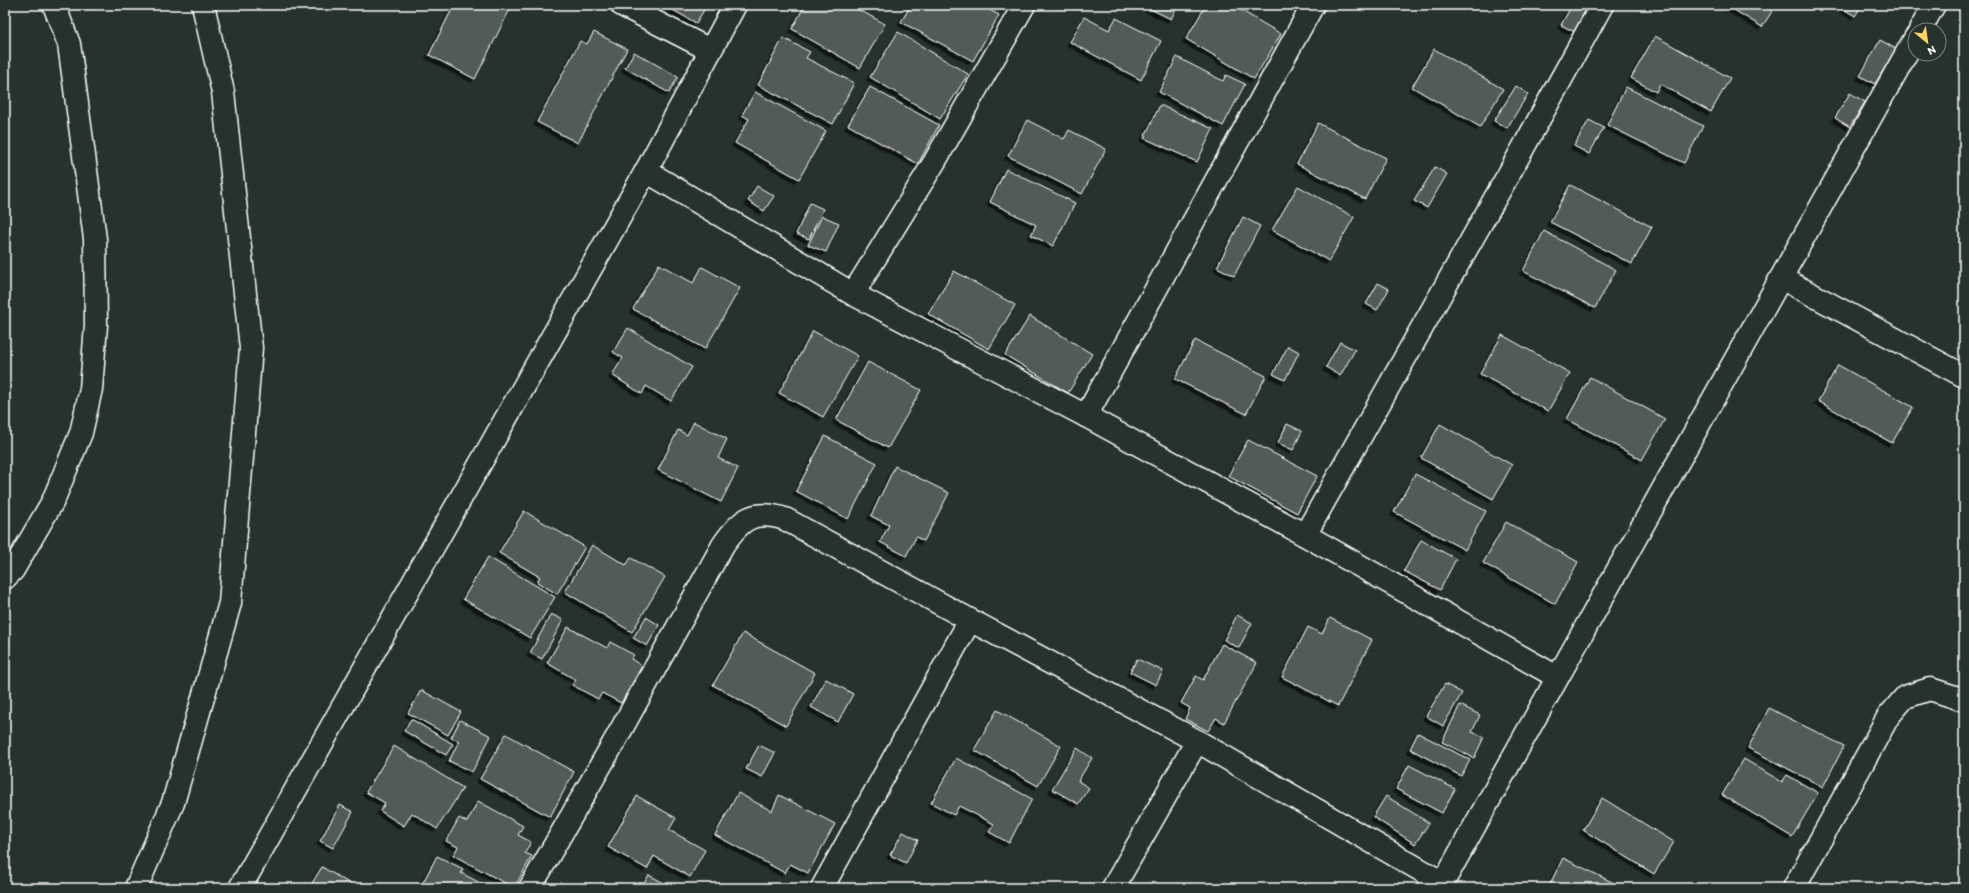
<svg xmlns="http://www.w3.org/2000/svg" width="1969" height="893" font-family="Itim,sans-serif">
	<defs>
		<filter id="shadow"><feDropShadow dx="-3.5" dy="3.5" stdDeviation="0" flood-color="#0009"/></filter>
	</defs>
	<rect width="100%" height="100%" fill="#26332d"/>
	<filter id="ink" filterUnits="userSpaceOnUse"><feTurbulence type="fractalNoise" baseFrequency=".025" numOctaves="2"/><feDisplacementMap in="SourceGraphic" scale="8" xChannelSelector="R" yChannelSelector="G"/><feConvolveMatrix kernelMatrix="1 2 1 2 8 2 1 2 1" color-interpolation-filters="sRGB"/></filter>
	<g filter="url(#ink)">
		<!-- building -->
		<g fill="#515c57" stroke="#fff" filter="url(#shadow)">
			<polygon points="454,5 512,5 475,79 429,55"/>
			<polygon points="664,5 707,5 696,23"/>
			<polygon points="805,5 850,5 885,24 860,68 792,29"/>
			<polygon points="911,5 980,5 999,15 973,61 901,22"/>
			<polygon points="1142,5 1178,5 1171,19"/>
			<polygon points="1206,5 1232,5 1281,34 1254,79 1186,39"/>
			<polygon points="1572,5 1595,5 1579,34 1561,25"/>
			<polygon points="1726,5 1776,5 1762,27"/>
			<polygon points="1837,5 1862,5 1855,16"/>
			<polygon points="1084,17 1109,30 1116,18 1161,41 1141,80 1070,42"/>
			<polygon points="594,32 627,49 578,143 537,122 580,41 587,44"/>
			<polygon points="898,32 968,74 940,119 870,77"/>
			<polygon points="1655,36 1730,78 1711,112 1660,84 1656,92 1631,78"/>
			<polygon points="783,38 810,52 806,58 854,83 833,124 758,85"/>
			<polygon points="1880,40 1896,49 1875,84 1860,76"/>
			<polygon points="1434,49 1503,89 1480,127 1412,87"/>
			<polygon points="634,52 678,77 669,93 625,68"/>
			<polygon points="1177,57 1223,81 1226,75 1245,84 1223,126 1159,92"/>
			<polygon points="1516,86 1528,94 1507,128 1494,121"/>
			<polygon points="870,87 939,125 918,164 848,125"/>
			<polygon points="1626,87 1703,126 1684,163 1607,125"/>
			<polygon points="755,92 826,131 799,179 735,143 749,119 742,115"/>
			<polygon points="1850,93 1865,102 1850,127 1835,118"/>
			<polygon points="1160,105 1213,129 1197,162 1144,138"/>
			<polygon points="1027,120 1064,139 1069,130 1106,149 1082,194 1008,156"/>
			<polygon points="1589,120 1604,128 1589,154 1574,146"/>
			<polygon points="1318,123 1386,158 1365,199 1297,164"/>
			<polygon points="1435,167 1447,174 1427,208 1414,201"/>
			<polygon points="1006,169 1075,203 1053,246 1031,235 1036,225 990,202"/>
			<polygon points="1570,185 1652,227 1632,264 1550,222"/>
			<polygon points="757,186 774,196 764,211 748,201"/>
			<polygon points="1298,186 1354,217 1329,261 1272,230"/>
			<polygon points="810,203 823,209 809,239 796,234"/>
			<polygon points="822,216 839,223 826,252 808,245"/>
			<polygon points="1243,217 1260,226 1234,276 1217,267"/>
			<polygon points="1544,231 1616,270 1595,308 1523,271"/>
			<polygon points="659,264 693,283 702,267 740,288 705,349 633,309"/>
			<polygon points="954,271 1015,305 989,349 928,314"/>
			<polygon points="1378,283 1389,289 1377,310 1366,304"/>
			<polygon points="1030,316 1092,354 1068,393 1005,355"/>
			<polygon points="628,328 692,367 671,401 646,386 642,394 612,375 623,358 613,352"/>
			<polygon points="813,331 858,356 823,417 779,393"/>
			<polygon points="1502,335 1570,373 1548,411 1480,374"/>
			<polygon points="1195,340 1266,376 1246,414 1175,379"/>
			<polygon points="1340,342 1355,350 1340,376 1326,367"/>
			<polygon points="1288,346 1299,352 1285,380 1273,374"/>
			<polygon points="868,362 921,390 888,448 836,420"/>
			<polygon points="1838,365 1913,407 1892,443 1818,401"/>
			<polygon points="1590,377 1665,419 1642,460 1567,419"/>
			<polygon points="694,422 727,439 718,458 738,468 721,502 658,470 678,430 687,435"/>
			<polygon points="1287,424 1302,431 1293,450 1278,443"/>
			<polygon points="1440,424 1512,465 1493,499 1421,458"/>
			<polygon points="825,436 877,463 848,519 796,491"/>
			<polygon points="1248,440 1317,476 1297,513 1228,476"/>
			<polygon points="895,466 949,493 924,541 916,537 906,556 880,542 889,525 871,516"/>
			<polygon points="1415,474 1486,511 1465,550 1394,512"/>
			<polygon points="524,511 585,547 557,594 537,582 540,577 499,553"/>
			<polygon points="1506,522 1578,562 1555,604 1483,563"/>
			<polygon points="1421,540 1456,559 1440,590 1404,571"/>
			<polygon points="592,545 626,565 631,558 665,577 632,632 565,592"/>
			<polygon points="488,557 555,597 530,638 463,599"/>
			<polygon points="551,614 563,620 542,659 530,653"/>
			<polygon points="1237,615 1252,623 1239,648 1224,640"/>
			<polygon points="646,617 659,625 647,646 633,638"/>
			<polygon points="1330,618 1372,640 1338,706 1282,677 1308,627 1322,634"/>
			<polygon points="568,627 607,648 610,642 634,655 631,659 642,666 621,703 602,693 598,699 572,685 576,680 547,663"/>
			<polygon points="743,633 815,673 786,726 713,685"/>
			<polygon points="1222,644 1257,663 1224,723 1216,718 1208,731 1185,719 1190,708 1181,703 1196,676 1203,680"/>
			<polygon points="1137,659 1163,671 1156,685 1130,672"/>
			<polygon points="826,679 853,694 838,722 811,707"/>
			<polygon points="1445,684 1462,693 1443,726 1426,716"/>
			<polygon points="421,690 461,712 448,735 408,713"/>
			<polygon points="1460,705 1480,715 1472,732 1484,737 1474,758 1442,742"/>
			<polygon points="1769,708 1844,746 1823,787 1748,748"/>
			<polygon points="997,710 1061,746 1038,786 974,750"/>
			<polygon points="411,719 453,744 446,755 404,731"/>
			<polygon points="460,720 491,736 472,772 449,761 459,741 451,738"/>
			<polygon points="1418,733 1470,760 1461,776 1410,749"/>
			<polygon points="506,734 574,772 550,817 480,779"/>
			<polygon points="759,745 775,753 762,777 746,769"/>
			<polygon points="394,746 463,788 437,829 412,813 404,826 380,811 385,803 366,792"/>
			<polygon points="1077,748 1092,758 1078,781 1089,788 1078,804 1052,789"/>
			<polygon points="956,758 1032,799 1009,843 989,832 994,824 959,806 954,815 931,803"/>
			<polygon points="1744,759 1782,782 1787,775 1818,793 1792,837 1722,795"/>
			<polygon points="1409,765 1455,789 1442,813 1396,789"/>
			<polygon points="738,793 772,811 779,795 835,824 808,873 790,864 785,873 715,835"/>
			<polygon points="637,796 676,818 669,830 705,850 690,877 654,856 647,869 608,847"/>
			<polygon points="1386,796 1429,823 1415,844 1373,817"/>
			<polygon points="1602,798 1674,842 1654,874 1583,830"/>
			<polygon points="478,801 523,826 518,835 531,842 525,853 532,856 514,888 453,855 458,847 446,841 459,818 467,822"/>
			<polygon points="340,805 353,812 333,848 320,841"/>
			<polygon points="903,832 918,840 906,863 890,855"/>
			<polygon points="437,856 463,869 461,873 490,888 420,888"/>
			<polygon points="1563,858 1624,888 1548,888"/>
			<polygon points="322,867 357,888 309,888"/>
			<polygon points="649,875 673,888 648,888 643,885"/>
		</g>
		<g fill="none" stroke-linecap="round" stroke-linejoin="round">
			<defs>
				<g id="minor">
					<polyline points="622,5 710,50"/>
					<polyline points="1920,30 1934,5"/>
					<polyline points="646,171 853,294 1086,416 1305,535 1557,677"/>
					<polyline points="1781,278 1964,376"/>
					<polyline points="853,294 935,161 1024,5"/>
					<polyline points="1086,416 1313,5"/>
					<polyline points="1305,535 1511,170 1602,5"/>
					<polyline points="5,578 13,570 53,501 81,433 91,389 96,325 95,239 83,148 69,44 54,5"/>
					<polyline points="240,888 646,171 735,5"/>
					<path d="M 530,888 L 617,737 L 723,545 C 741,519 753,509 785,519 L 970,620"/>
					<polyline points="822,888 970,620 1197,741 1443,883"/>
					<polyline points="1113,888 1197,741"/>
					<polyline points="1440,888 1915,38"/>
					<polyline points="1794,888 1888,717 1905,697 1930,689 1964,700"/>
				</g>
				<polyline id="tertiary" points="136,888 173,803 230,603 251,348 223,92 203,5"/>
			</defs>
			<!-- minor casing -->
			<use href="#minor" stroke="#fff" stroke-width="25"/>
			<!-- tertiary casing -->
			<use href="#tertiary" stroke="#fff" stroke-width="25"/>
			<!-- minor -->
			<use href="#minor" stroke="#26332d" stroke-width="22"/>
			<!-- tertiary -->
			<use href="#tertiary" stroke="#26332d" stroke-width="22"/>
		</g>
	</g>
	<!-- margin -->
	<rect width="1969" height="893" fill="none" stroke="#26332d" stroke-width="20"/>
	<rect x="10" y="10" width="1949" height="873" fill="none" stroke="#fff" stroke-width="1.5" filter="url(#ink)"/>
	<!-- north arrow -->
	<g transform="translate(1927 42) rotate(151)"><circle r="19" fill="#26332d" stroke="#7d8581"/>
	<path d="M0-3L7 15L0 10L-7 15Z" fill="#ffd166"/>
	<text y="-6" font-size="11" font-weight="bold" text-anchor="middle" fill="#ffffff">N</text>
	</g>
</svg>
